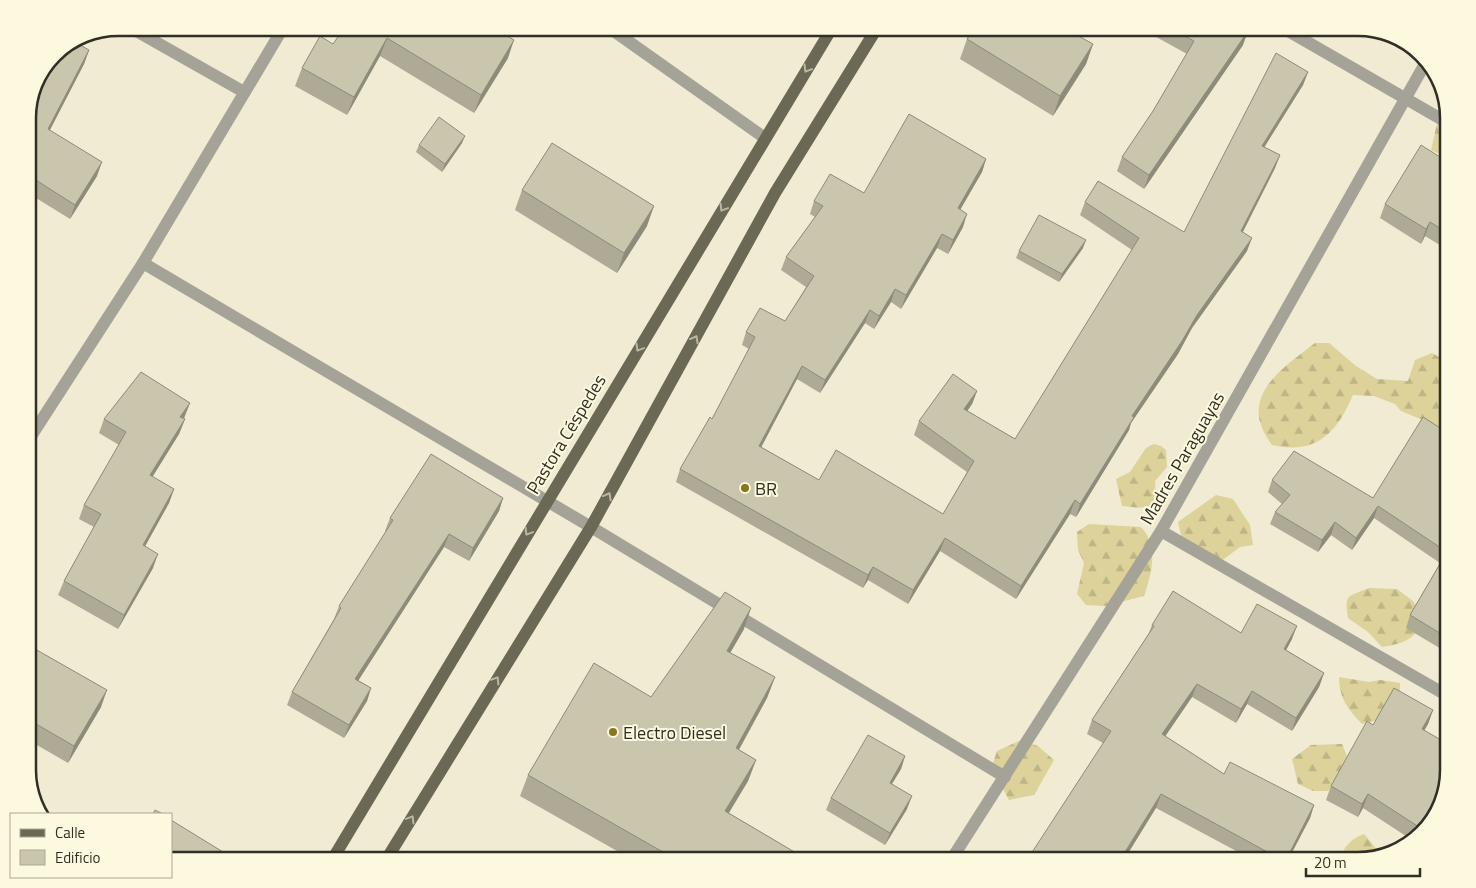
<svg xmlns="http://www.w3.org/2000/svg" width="1476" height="888" font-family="'Titillium Web',sans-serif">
	<defs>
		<pattern id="forest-firs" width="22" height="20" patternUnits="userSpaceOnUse" patternTransform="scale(1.25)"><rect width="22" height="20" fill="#dcd29a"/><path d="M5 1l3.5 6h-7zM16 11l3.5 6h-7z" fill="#bdb585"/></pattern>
	</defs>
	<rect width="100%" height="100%" fill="#f0ebd2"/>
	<!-- forest -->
	<g fill="url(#forest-firs)">
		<polygon points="1448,111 1448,157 1431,150 1439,115"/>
		<path d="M 1315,343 L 1329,343 L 1356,366 L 1377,379 L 1408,381 L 1415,360 L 1432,353 L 1448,362 L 1448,427 L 1440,427 L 1401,411 L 1395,404 L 1374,396 L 1353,395 C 1336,434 1316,455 1272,445 C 1268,439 1263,432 1261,425 C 1248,388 1291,362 1315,343 Z"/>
		<path d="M 1154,444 L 1161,446 L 1166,450 L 1167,467 L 1155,481 C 1158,511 1147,509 1122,506 L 1116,479 L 1130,472 L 1146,448 Z"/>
		<polygon points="1216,495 1233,499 1250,525 1253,545 1240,547 1216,565 1184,547 1178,522"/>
		<path d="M 1089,524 L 1141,527 C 1159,546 1152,573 1144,596 L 1105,606 L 1086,605 L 1077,594 L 1084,563 L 1078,550 L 1077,532 Z"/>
		<path d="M 1369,588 L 1397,589 L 1413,601 L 1426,621 C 1411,640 1406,643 1382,647 L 1368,632 L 1348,618 C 1344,593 1348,597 1369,588 Z"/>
		<path d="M 1339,677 L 1369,682 L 1380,680 L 1400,683 L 1400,695 L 1378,720 L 1362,724 C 1348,709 1339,698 1339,677 Z"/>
		<polygon points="1021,740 1038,746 1054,760 1034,795 1009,800 998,780 990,772 997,751"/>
		<polygon points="1342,744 1347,756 1334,784 1328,791 1313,791 1298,784 1292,759 1311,745"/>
		<path d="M 1364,834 L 1378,851 L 1378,855 L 1358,860 L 1340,860 C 1342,848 1352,838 1364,834 Z"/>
	</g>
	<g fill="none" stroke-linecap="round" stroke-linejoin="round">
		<!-- minor -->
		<g stroke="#a5a398" stroke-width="12">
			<polyline points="131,28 244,92"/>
			<polyline points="1283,28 1448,123"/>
			<polyline points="611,29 765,138"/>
			<polyline points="143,263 591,527 1005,777"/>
			<polyline points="28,441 143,263 283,28"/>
			<polyline points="1161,531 1448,696"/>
			<polyline points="951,860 1161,531 1426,62"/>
		</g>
		<!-- major -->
		<g stroke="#6b6855" stroke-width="12">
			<polyline points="332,860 832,28"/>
			<polyline points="386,860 591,527 775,193 877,28"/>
		</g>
	</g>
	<!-- wall -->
	<g fill="#aeaa95">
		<polygon points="344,28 508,58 474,113 380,56 347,115 295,86 302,68 333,44"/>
		<polygon points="1140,28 1242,28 1243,45 1144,189 1117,171 1122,157 1153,111 1187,54"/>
		<polygon points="967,39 1093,44 1086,64 1053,116 960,59"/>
		<polygon points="89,50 84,64 50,130 97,176 70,219 28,193 28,112"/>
		<polygon points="1308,72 1303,85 1264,147 1280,155 1275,168 1243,232 1247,251 1192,328 1178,354 1131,423 1129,430 1076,517 1070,514 1016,599 940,551 908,604 868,580 863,588 676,482 680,469 712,419 749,349 742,345 746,332 785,321 806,287 781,270 786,257 815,217 810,214 814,201 864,193 986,159 982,172 960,210 963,227 948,254 937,248 901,309 891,302 874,329 865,323 820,393 797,379 761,447 819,480 943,514 967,472 914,435 919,421 977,391 972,404 967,411 1015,439 1132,250 1080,215 1085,202 1184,232"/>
		<polygon points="462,143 442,172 416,152 419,145"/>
		<polygon points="1448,162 1448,250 1425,236 1421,244 1380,218 1385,204"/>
		<polygon points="522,190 647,226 617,273 515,210"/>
		<polygon points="1083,248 1059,282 1016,258 1019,251"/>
		<polygon points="190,403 184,419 185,419 179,434 152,477 174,489 169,503 145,546 153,568 118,629 58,595 64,581 94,527 79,519 84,505 119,445 99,433 104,419"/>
		<polygon points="1448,433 1448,653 1406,628 1410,615 1440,563 1374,518 1352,550 1331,535 1318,552 1270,524 1275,512 1282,504 1268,492 1272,480 1373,498"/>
		<polygon points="503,498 499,511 469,561 444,547 358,680 371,688 367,701 344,738 287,705 292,692 334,619 339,606 386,532 385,531 390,518"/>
		<polygon points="1152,625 1241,633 1292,639 1286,650 1324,673 1319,687 1292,731 1247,704 1236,723 1192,697 1165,736 1224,774 1314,805 1310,818 1288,860 1253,860 1156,808 1103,743 1087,734 1092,720 1148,635"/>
		<polygon points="744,629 730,653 775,677 767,698 739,750 756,760 748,781 729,813 808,860 633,860 520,796 528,775 651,697"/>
		<polygon points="28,645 101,707 68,763 30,741"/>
		<polygon points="1433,710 1428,724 1424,730 1436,816 1412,840 1363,808 1358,817 1326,800 1331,786 1373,725"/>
		<polygon points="905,756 901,769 892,784 907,809 885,845 826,810 831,798"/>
	</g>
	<!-- shaded-wall -->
	<g fill="#8d8b79">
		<polygon points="1248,31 1243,45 1144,189 1149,175"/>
		<polygon points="387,38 380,56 347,115 354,97"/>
		<polygon points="514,40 508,58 474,113 481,95"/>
		<polygon points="1093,44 1086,64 1053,116 1060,96"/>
		<polygon points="89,50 84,64 43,143 48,129"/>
		<polygon points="1308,72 1303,85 1257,159 1262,146"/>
		<polygon points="465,136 462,143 442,172 445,164"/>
		<polygon points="1280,155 1275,168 1236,245 1241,231"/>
		<polygon points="986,159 982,172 953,222 958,208"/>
		<polygon points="102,162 97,176 70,219 75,205"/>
		<polygon points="654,206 647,226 617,273 624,253"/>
		<polygon points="967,214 963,227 948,254 953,240"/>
		<polygon points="1430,222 1425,236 1421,244 1426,229"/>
		<polygon points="942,234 937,248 901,309 906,295"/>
		<polygon points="1252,238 1247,251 1192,328 1178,354 1131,423 1129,430 1076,517 1080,504 1132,416 1197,315"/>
		<polygon points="1086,240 1083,248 1059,282 1062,274"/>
		<polygon points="895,289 891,302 874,329 879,316"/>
		<polygon points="870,310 865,323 820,393 825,380"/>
		<polygon points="802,366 797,379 755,459 759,446"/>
		<polygon points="977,391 972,404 959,423 964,409"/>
		<polygon points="190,403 184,417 175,431 180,417"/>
		<polygon points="185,419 179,434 145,489 150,475"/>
		<polygon points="174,489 169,503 138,559 143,545"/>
		<polygon points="503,498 499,511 469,561 473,548"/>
		<polygon points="1075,500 1070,514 1016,599 1021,586"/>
		<polygon points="1378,506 1374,518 1352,550 1356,538"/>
		<polygon points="1335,522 1331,535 1318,552 1322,540"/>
		<polygon points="449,534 444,547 351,692 355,679"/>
		<polygon points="945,538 940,551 908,604 913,590"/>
		<polygon points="158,554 153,568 118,629 124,615"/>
		<polygon points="873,567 868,580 863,588 868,575"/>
		<polygon points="751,608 744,629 719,672 727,651"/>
		<polygon points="1297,626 1292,639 1279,663 1284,649"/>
		<polygon points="1324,673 1319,687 1292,731 1296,718"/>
		<polygon points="775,677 767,698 728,769 736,748"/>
		<polygon points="1197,684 1192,697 1158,747 1162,734"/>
		<polygon points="371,688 367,701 344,738 349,725"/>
		<polygon points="107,690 101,707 68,763 74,746"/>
		<polygon points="1252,691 1247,704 1236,723 1241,709"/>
		<polygon points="1433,710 1428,724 1417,743 1422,729"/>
		<polygon points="36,724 30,741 28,746 28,741"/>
		<polygon points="905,756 901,769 885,795 890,783"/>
		<polygon points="756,760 748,781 717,832 725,811"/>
		<polygon points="1161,794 1156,808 1124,860 1120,860"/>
		<polygon points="1368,794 1363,808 1358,817 1362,804"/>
		<polygon points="912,796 907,809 885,845 890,833"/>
		<polygon points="1314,805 1310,818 1288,860 1286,860"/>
	</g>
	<!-- building -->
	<g fill="#cac6ad" stroke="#8d8b79">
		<polygon points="344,28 494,28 514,40 481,95 387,38 354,97 302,68 320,36 333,44"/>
		<polygon points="974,28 1064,28 1093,44 1060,96 967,39"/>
		<polygon points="1170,28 1242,28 1248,31 1149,175 1122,157 1153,111 1194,41"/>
		<polygon points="73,41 89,50 48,129 102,162 75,205 28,175 28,112 54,54"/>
		<polygon points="1276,53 1308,72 1262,146 1280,155 1241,231 1252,238 1197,315 1182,341 1132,416 1134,417 1080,504 1075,500 1021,586 945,538 913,590 873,567 868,575 680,469 710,417 712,419 755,337 746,332 760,308 785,321 814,276 786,257 823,206 814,201 830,174 864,193 909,114 986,159 958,208 967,214 953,240 942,234 906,295 895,289 879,316 870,310 825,380 802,366 759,446 819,480 836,450 943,514 974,461 919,421 953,374 977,391 964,409 1015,439 1139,238 1085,202 1098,181 1184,232"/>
		<polygon points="439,117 465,136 445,164 419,145"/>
		<polygon points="552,143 654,206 624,253 522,190"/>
		<polygon points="1421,145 1448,162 1448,233 1430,222 1426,229 1385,204"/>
		<polygon points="1039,215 1086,240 1062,274 1019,251"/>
		<polygon points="141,372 190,403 180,417 185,419 150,475 174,489 143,545 158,554 124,615 64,581 101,514 84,505 126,432 104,419"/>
		<polygon points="1423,417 1448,433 1448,638 1410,615 1447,552 1378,506 1356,538 1335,522 1322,540 1275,512 1290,495 1272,480 1294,451 1373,498"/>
		<polygon points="431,454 503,498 473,548 449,534 355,679 371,688 349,725 292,692 341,608 339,606 393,520 390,518"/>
		<polygon points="1173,591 1241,633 1257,604 1297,626 1284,649 1324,673 1296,718 1252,691 1241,709 1197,684 1162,734 1224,774 1230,762 1314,805 1286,860 1282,860 1161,794 1120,860 1027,860 1111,731 1092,720 1154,626 1152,625"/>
		<polygon points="725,592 751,608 727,651 775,677 736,748 756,760 725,811 808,860 677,860 528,775 594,663 651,697"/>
		<polygon points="28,645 107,690 74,746 36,724 28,741"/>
		<polygon points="1394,688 1433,710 1422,729 1448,744 1448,770 1436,816 1422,829 1368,794 1362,804 1331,786 1367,721 1373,725"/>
		<polygon points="868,735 905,756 890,783 912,796 890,833 831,798"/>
		<polygon points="155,810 163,814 153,814"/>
		<polygon points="171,820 236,860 171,860"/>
	</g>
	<!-- one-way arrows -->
	<defs><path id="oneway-chevron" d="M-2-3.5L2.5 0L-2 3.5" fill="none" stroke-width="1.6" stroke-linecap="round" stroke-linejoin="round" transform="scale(1.25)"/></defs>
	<g stroke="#bbb8a1">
		<use href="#oneway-chevron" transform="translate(807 69) rotate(121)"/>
		<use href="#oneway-chevron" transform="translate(723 208) rotate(121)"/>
		<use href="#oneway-chevron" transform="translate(695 339) rotate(-61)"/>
		<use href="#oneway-chevron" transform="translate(639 348) rotate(121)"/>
		<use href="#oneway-chevron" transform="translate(608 496) rotate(-61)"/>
		<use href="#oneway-chevron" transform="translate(528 532) rotate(121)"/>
		<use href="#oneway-chevron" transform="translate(496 680) rotate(-58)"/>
		<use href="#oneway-chevron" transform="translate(411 819) rotate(-59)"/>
	</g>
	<!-- markers -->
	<g fill="#88781d" stroke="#fdf9df" stroke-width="2">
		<circle cx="745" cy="488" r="5"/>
		<circle cx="613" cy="732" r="5"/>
	</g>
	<g text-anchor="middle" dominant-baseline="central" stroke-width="4" stroke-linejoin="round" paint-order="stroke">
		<!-- street labels -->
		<g font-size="18" fill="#312f25" stroke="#fdf9df">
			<text transform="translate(566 434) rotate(-59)">Pastora Céspedes</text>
			<text transform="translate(1182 458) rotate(-60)">Madres Paraguayas</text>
		</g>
		<!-- poi labels -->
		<g font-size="18" fill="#312f25" stroke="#fdf9df" text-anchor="start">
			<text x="755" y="488">BR</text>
			<text x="623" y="732">Electro Diesel</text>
		</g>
	</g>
	<!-- crop -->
	<path d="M0 0H1476V888H0ZM118 36H1358A82 82 0 0 1 1440 118V770A82 82 0 0 1 1358 852H118A82 82 0 0 1 36 770V118A82 82 0 0 1 118 36Z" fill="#fdf9df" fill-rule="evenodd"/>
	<path fill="none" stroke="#312f25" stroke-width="2.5" d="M118 36H1358A82 82 0 0 1 1440 118V770A82 82 0 0 1 1358 852H118A82 82 0 0 1 36 770V118A82 82 0 0 1 118 36Z"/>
	<!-- legend -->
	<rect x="10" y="813" width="162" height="65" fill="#fdf9df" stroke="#aba895"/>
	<rect x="20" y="829" width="25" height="8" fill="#6b6855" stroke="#aba895"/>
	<text x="55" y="838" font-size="15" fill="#312f25">Calle</text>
	<rect x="20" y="850" width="25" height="15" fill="#cac6ad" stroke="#aba895"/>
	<text x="55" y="863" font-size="15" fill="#312f25">Edificio</text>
	<!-- scale -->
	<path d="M1306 868v8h114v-8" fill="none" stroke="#312f25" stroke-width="2.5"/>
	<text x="1314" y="868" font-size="15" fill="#312f25" stroke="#fdf9df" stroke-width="4" paint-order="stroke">20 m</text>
</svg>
